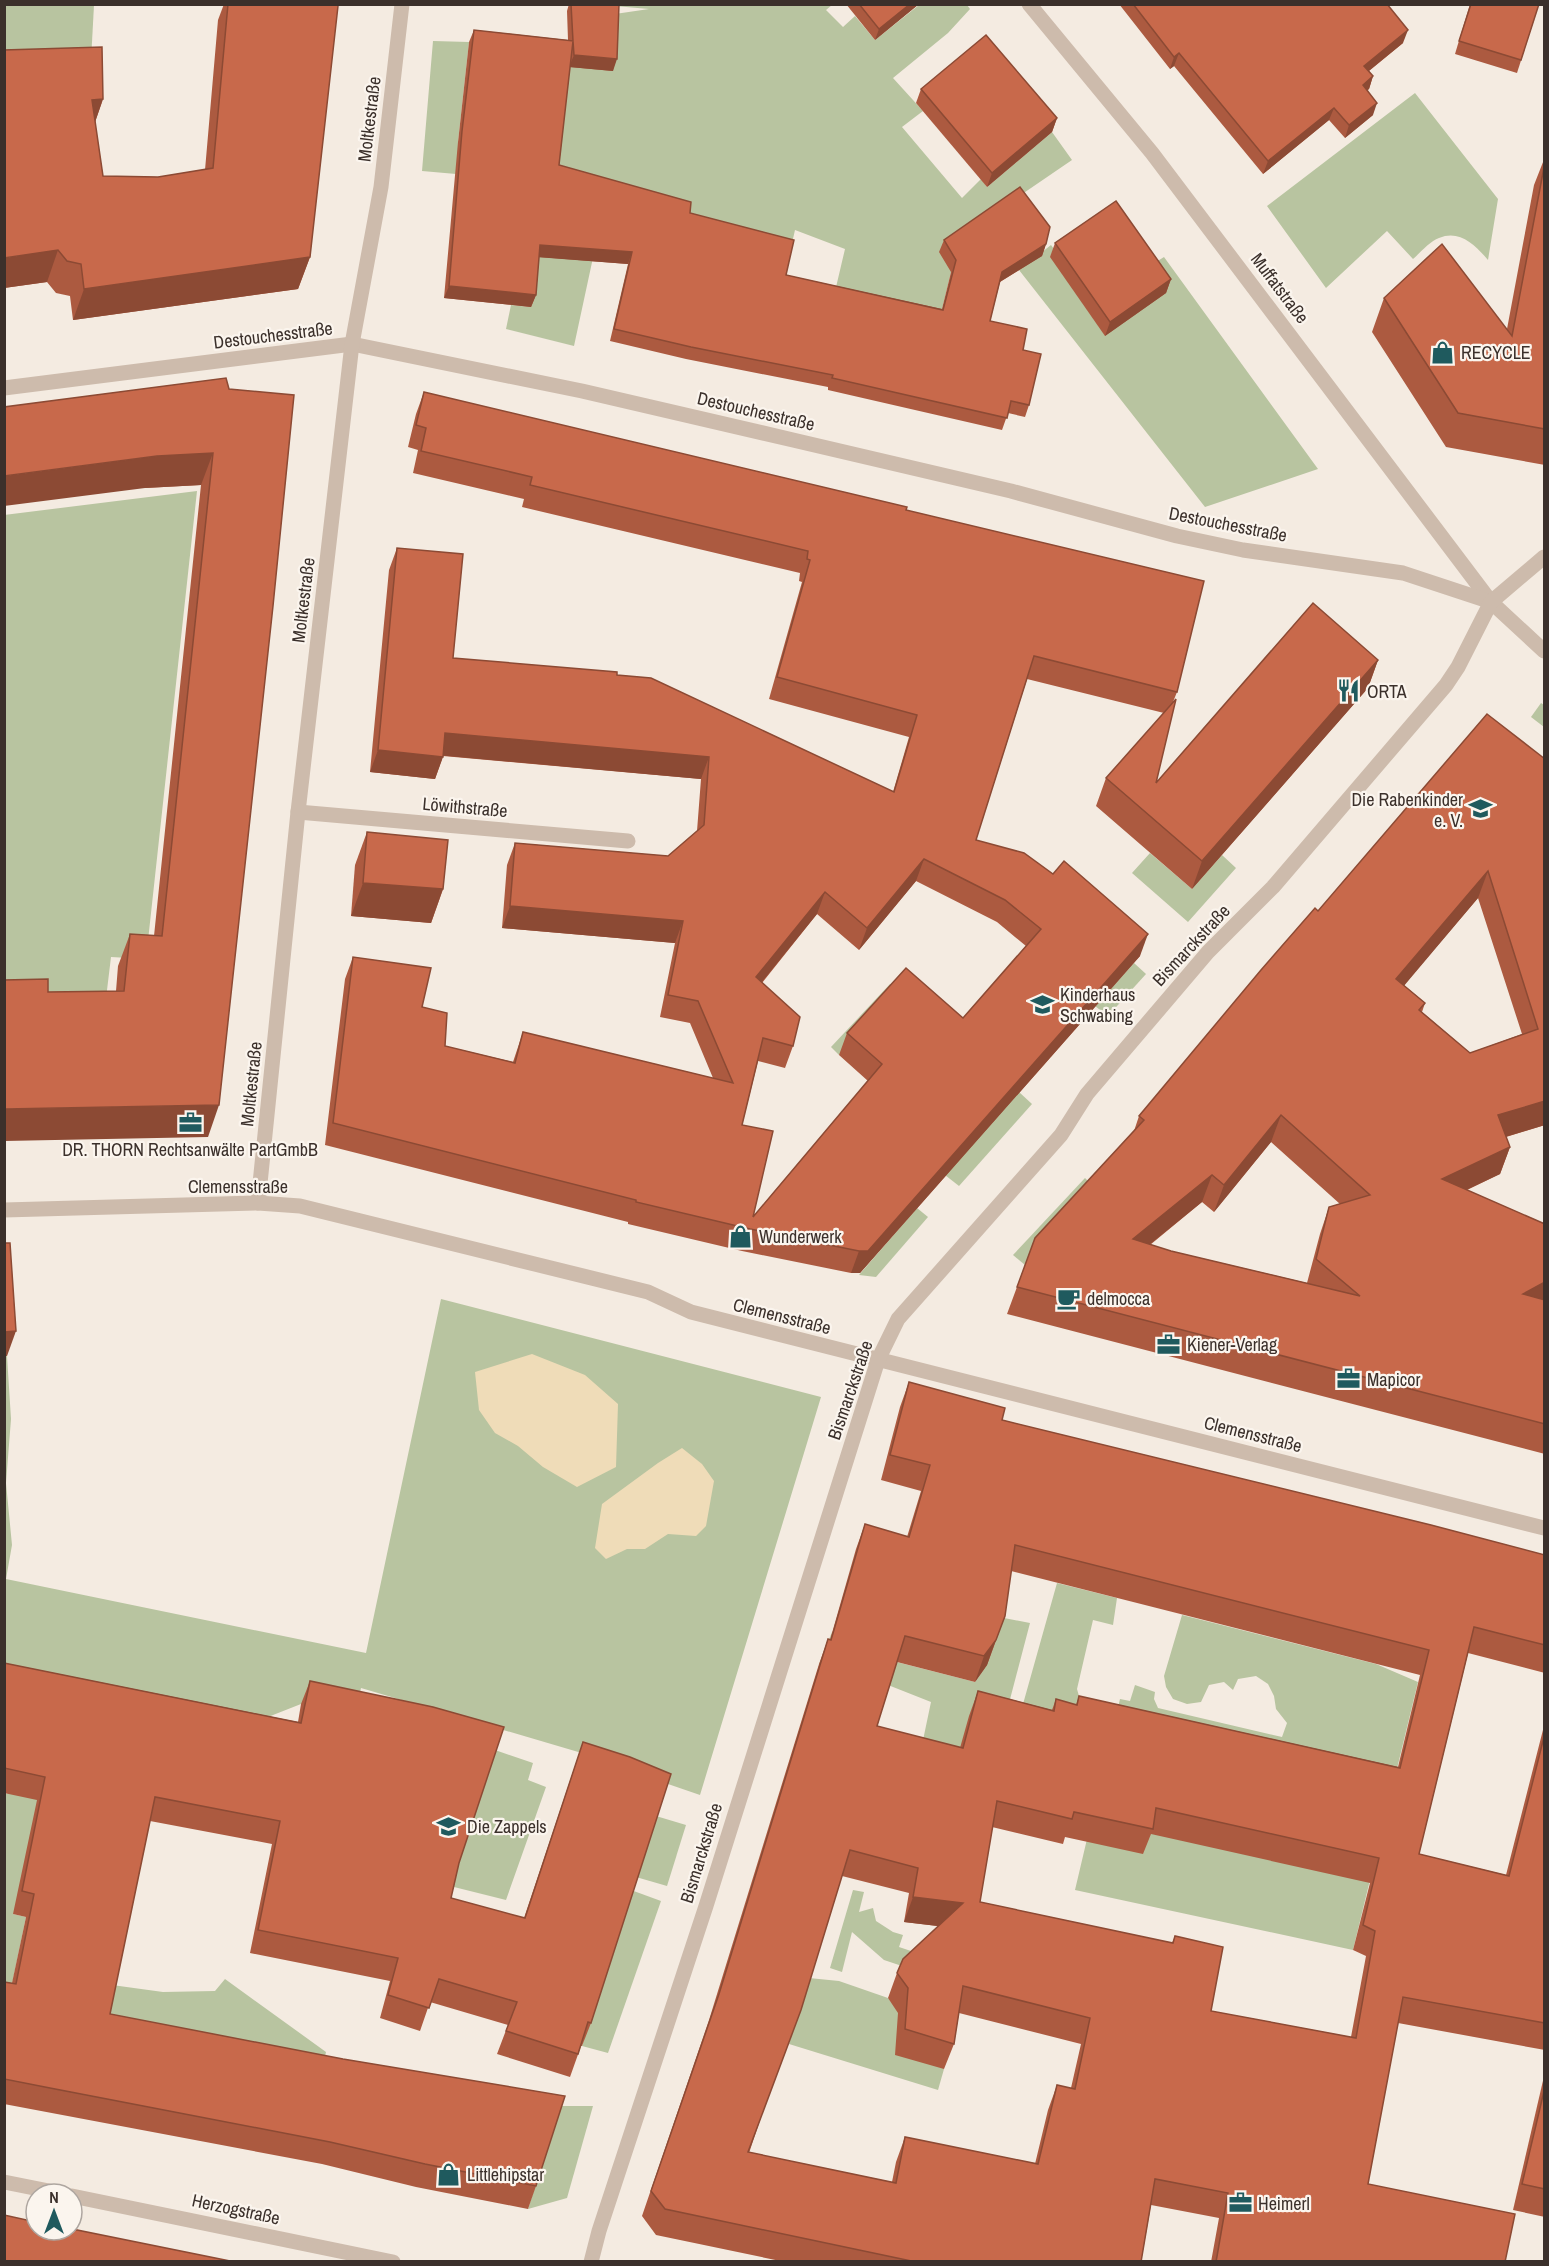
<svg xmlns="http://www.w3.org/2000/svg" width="1549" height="2266" font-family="'Archivo Narrow',sans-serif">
	<rect width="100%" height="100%" fill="#f4ebe1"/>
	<!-- green -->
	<g fill="#b8c4a0">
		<polygon points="592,4 832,5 826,10 843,27 855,16 875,40 919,5 967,5 970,9 948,33 893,78 923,111 902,127 962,198 981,179 987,187 1052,132 1072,160 1015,199 951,272 939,322 833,300 845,249 795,230 790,252 546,182 422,171 433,41 469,42 458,142 567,67 615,14 649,9"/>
		<polygon points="4,5 94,5 90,79 5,81"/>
		<path d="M 1415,93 L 1498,199 L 1488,260 C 1476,246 1460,229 1439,238 C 1430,241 1420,253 1413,259 L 1387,231 L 1326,288 L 1267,206 Z"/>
		<polygon points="1051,245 1056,252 1148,267 1164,257 1318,469 1205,507 1019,270"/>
		<polygon points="594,253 574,346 506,329 511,305 531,307 536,257"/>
		<polygon points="197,491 146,959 111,957 104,1015 5,997 4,515"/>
		<polygon points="1541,703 1544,705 1544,727 1531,717"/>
		<polygon points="1150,853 1192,889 1222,855 1236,868 1188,922 1132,873"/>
		<polygon points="1134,963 1146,974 1108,1016 1095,1006"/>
		<polygon points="890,984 898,990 839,1055 831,1047"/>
		<polygon points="1019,1092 1032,1104 959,1186 945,1175"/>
		<polygon points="1085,1178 1096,1189 1025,1265 1013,1255"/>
		<polygon points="917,1208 928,1217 876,1277 859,1275"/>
		<polygon points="441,1299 821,1397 700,1795 668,1784 663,1777 361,1688 355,1715 301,1704 227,1733 5,1689 5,1356 7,1356 11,1419 6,1483 12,1545 6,1579 366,1653"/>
		<polygon points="1057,1583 1117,1598 1113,1625 1093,1620 1077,1689 1090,1735 1016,1729"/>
		<polygon points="1182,1615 1376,1664 1418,1682 1353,1950 1075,1890 1120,1699 1130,1701 1135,1685 1155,1692 1154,1699 1158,1708 1282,1737 1287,1723 1276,1709 1274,1696 1268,1684 1256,1676 1238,1679 1233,1690 1224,1682 1209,1685 1201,1702 1187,1704 1173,1699 1166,1687 1164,1676"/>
		<path d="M 999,1617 L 1030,1623 L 1003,1726 L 954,1773 L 918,1764 L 931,1702 L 888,1685 L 819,1664 L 832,1632 L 873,1656 L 975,1682 C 991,1660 996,1644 999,1617 Z"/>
		<polygon points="495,1750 533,1763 528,1780 546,1787 506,1900 450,1886"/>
		<polygon points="9,1793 102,1812 13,1914 26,1917 7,2008 4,2007 4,1794"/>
		<polygon points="656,1816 686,1825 667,1886 636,1877"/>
		<polygon points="631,1890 661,1901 608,2053 582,2046"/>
		<polygon points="853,1890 864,1892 859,1912 873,1908 876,1921 893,1932 903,1935 899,1947 911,1951 908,1968 884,1960 852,1932 842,1972 830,1968"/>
		<polygon points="809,1978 839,1981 888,1998 944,2069 938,2090 789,2044"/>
		<polygon points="225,1979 326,2052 320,2079 59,2027 112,1985 163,1992 215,1991"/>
		<polygon points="560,2106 593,2106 567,2198 528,2209"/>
	</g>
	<!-- sand -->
	<g fill="#efdcb8">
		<polygon points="532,1354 585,1375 618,1404 616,1467 577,1487 543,1467 518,1446 495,1433 479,1410 475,1372"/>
		<polygon points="682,1448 702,1464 714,1481 706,1526 696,1536 668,1534 645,1549 627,1549 606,1559 595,1548 602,1504 658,1463"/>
	</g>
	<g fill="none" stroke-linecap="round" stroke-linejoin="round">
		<!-- minor -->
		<g stroke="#cdbbac" stroke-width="15">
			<polyline points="1029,4 1152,153 1491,602 1544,651"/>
			<polyline points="4,388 352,344 582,391 793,440 1011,491 1177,536 1243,550 1403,573 1491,602"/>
			<polyline points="298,812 628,841"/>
			<polyline points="258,1203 298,812 352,344 381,187 402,4"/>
			<polyline points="4,1210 258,1203 300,1206 648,1292 691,1312 1544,1528"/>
			<polyline points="4,2182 64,2194"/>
			<polyline points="72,2196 393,2262"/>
			<polyline points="591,2262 599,2231 706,1906 878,1360 898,1319 1061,1135 1087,1094 1208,952 1273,887 1446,685 1458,667 1491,602 1544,557"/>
		</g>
	</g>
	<!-- wall -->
	<g fill="#ac5a40" fill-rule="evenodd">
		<polygon points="224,4 337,4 310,257 298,289 73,320 70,296 56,293 47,282 4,288 103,99 95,122 103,176 158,177 205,170 218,20"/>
		<polygon points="569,4 619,4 613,71 570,67 559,165 690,213 786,275 942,309 951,272 939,252 944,240 1046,244 1042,256 1000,282 990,321 1023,350 1029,405 1025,417 1008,413 1002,430 828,390 828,387 686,359 610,341 628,264 539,257 536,295 531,307 444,298 458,142 469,42 474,30 568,40 567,11"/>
		<polygon points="846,4 919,4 875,40"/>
		<polygon points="1119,4 1387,4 1403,43 1369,71 1373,76 1369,89 1367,90 1373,115 1345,138 1329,120 1263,174 1174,66 1170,69"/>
		<polygon points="1470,4 1539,4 1517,73 1455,54"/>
		<polygon points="921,89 1057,118 1052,132 987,187 916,103"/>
		<polygon points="1545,157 1545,465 1446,447 1372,332 1384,298 1507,329 1534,185"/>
		<polygon points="1055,243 1171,279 1166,293 1105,336 1050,257"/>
		<polygon points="226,378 208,1137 48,992 116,991 118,966 130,934 154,936 201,485 145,488"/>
		<path d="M 424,392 L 906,510 L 1177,692 L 1173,702 L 1156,783 L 1378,660 L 1368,688 L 1192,889 L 1096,806 L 1106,778 L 1164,713 L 1027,679 L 976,840 L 1140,956 L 860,1273 L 851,1273 L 742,1251 L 628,1224 L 628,1222 L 325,1145 L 345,979 L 353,957 L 422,1007 L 445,1046 L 513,1062 L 523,1032 L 713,1078 L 690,1023 L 660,1017 L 675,943 L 502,928 L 507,865 L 515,843 L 668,856 L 697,831 L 701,779 L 443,756 L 435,779 L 370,772 L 389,570 L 397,548 L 453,658 L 617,675 L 893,792 L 909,737 L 769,699 L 802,582 L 799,581 L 800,573 L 522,507 L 524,499 L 413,473 L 418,450 L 408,447 L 416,414 ZM 916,881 L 997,922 L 1026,946 L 963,1018 L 847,1033 L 839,1055 L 868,1081 L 753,1217 L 742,1125 L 758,1061 L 785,1068 L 793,1046 L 762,983 L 817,914 L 859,950 Z"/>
		<path d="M 1545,759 L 1545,1125 L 1506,1137 L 1510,1147 L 1500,1174 L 1467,1190 L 1545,1224 L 1545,1454 L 1007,1314 L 1035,1238 L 1134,1131 L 1139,1116 L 1318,911 ZM 1478,898 L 1522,1034 L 1470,1053 L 1422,1012 L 1425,1003 L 1404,985 ZM 1271,1142 L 1340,1204 L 1329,1207 L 1320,1234 L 1307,1283 L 1171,1251 L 1150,1245 L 1202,1202 L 1214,1212 Z"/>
		<polygon points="367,832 443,889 431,923 351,916 355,865"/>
		<path d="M 909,1382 L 1002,1420 L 1545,1555 L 1545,1673 L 1468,1653 L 1419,1854 L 1506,1875 L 1545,1722 L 1545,2050 L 1398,2023 L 1368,2184 L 1505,2262 L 1211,2262 L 1219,2218 L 1151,2205 L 1141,2262 L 785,2262 L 656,2235 L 642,2216 L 709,2020 L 819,1664 L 828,1639 L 830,1640 L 856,1549 L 865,1524 L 907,1537 L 921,1491 L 881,1480 L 900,1407 ZM 1011,1571 L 1420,1675 L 1398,1767 L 1079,1696 L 1076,1705 L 1056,1699 L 1052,1710 L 978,1691 L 969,1716 L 960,1748 L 877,1726 L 897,1662 L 975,1682 L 987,1665 L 1005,1616 ZM 992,1827 L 1063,1844 L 1065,1837 L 1143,1854 L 1151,1834 L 1370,1883 L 1353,1950 L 1366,1956 L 1351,2037 L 1211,2011 L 1175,1936 L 1172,1943 L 980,1902 ZM 842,1876 L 909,1893 L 904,1922 L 938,1926 L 897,1973 L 888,1998 L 898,2013 L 895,2055 L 944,2069 L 954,2044 L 959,2013 L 1081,2044 L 1071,2088 L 1057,2085 L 1048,2110 L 1035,2164 L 905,2137 L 896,2162 L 892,2182 L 749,2153 Z"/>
		<polygon points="4,1663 298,1722 301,1704 310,1681 459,1863 451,1898 524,1918 583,1742 591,2023 582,2046 581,2046 570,2077 497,2054 508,2025 430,2002 420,2031 380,2018 390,1981 250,1953 272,1844 150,1821 110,2014 536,2186 528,2209 416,2187 322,2164 4,2104 4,1982 12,1983 26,1917 13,1914 37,1800 4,1793"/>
		<polygon points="1545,2072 1545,2217 1513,2210"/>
	</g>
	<!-- shaded-wall -->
	<g fill="#8c4a34">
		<polygon points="910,4 919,4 875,40 879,29"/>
		<polygon points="1408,30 1403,43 1360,78 1364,66"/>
		<polygon points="1179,53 1174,66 1170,69 1174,57"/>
		<polygon points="574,55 617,59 613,71 569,67"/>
		<polygon points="1373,76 1369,89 1358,97 1363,85"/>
		<polygon points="103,99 92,131 92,100"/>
		<polygon points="1377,103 1373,115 1345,138 1349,125"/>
		<polygon points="1334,108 1329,120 1263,174 1268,161"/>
		<polygon points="1057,118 1052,132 987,187 992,173"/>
		<polygon points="1046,244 1042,256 998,283 1002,272"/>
		<polygon points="540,245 632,252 628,264 536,257"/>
		<polygon points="58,250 47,282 4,288 4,258"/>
		<polygon points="310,257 298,289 73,320 84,289"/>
		<polygon points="1171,279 1166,293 1105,336 1110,322"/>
		<polygon points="449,286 536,295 531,307 444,298"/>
		<polygon points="213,453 201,485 145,488 4,506 4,476 157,456"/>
		<polygon points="1378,660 1368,688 1192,889 1202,861"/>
		<polygon points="445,733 709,757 701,779 437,755"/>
		<polygon points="378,750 443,757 435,779 370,772"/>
		<polygon points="924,859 916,881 859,950 867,928"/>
		<polygon points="1488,871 1478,898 1387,1006 1396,979"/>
		<polygon points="363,883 443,889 431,923 351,916"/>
		<polygon points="825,892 817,914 748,999 756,977"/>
		<polygon points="510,906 683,921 675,943 502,928"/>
		<polygon points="1148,934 1140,956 860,1273 851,1273 859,1251"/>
		<polygon points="1545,1101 1545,1125 1488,1142 1498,1115"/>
		<polygon points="219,1105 208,1137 4,1141 5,1109"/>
		<polygon points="1281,1115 1271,1142 1214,1212 1224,1185"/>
		<polygon points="1510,1147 1500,1174 1432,1206 1442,1179"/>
		<polygon points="1212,1175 1202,1202 1123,1266 1133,1239"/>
		<polygon points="1545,1282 1545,1303 1523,1294"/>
		<polygon points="16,1331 7,1356 4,1356 4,1332"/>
		<polygon points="996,1640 987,1665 975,1682 984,1656"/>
		<polygon points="913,1897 963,1903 954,1928 904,1922"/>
	</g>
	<!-- building -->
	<g fill="#c8694b" stroke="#8c4a34" stroke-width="1.5" fill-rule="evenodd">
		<polygon points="228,4 337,4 338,6 310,257 84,289 81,264 67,261 58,250 4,258 4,50 102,47 103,99 92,100 103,176 158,177 213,168"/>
		<polygon points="571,4 619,4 617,59 574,55 573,41 559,165 691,202 690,213 794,240 786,275 943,310 956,260 944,240 1020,187 1050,227 1046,244 1002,272 990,321 1027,329 1023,350 1041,354 1029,405 1011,401 1007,418 832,378 833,375 691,347 614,329 632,252 540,245 536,295 449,286 462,131 474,30 573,41"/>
		<polygon points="859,4 910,4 879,29"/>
		<polygon points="1133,4 1387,4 1408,30 1364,66 1373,76 1363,85 1377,103 1349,125 1334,108 1268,161 1179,53 1174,57"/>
		<polygon points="1471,4 1539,4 1521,60 1459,41"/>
		<polygon points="986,35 1057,118 992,173 921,89"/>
		<polygon points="1545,162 1545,429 1458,413 1384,298 1442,244 1512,336"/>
		<polygon points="1116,201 1171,279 1110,322 1055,243"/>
		<polygon points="226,378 229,389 294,395 273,606 219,1105 5,1109 4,980 48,979 48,992 124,991 130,934 162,936 213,453 157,456 4,476 4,407"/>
		<path d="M 424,392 L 907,507 L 906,510 L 1204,581 L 1177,692 L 1034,656 L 976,840 L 1024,853 L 1053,874 L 1064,861 L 1148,934 L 868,1251 L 859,1251 L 750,1229 L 636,1202 L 636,1200 L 333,1123 L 353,957 L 431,968 L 422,1007 L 447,1013 L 445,1046 L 515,1063 L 523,1032 L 733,1083 L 698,1001 L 668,995 L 683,921 L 510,906 L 515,843 L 668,856 L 704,825 L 709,757 L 445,733 L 443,757 L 378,750 L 397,548 L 463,554 L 453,658 L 617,672 L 617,675 L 651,678 L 894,792 L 917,715 L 777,677 L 810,560 L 807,559 L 808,551 L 530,485 L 532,477 L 421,451 L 426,428 L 416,425 ZM 924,859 L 1005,900 L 1041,929 L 963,1018 L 906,968 L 847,1033 L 882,1064 L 753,1217 L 773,1131 L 742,1125 L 763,1038 L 793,1046 L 800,1017 L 756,977 L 825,892 L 867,928 Z"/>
		<polygon points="1313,603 1378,660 1202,861 1106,778 1176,699 1156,783"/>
		<path d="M 1487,714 L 1545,759 L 1545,1101 L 1498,1115 L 1510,1147 L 1442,1179 L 1545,1224 L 1545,1282 L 1523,1294 L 1545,1300 L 1545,1424 L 1017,1287 L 1035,1238 L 1144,1120 L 1139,1116 L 1261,970 L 1315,908 L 1318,911 ZM 1488,871 L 1538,1029 L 1470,1053 L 1419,1010 L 1425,1003 L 1396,979 ZM 1281,1115 L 1370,1195 L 1329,1207 L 1316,1259 L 1360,1296 L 1171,1251 L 1133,1239 L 1212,1175 L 1224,1185 Z"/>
		<polygon points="367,832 448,840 443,889 363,883"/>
		<polygon points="4,1243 10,1243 16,1331 4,1332"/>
		<path d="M 909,1382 L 1005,1408 L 1002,1420 L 1431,1525 L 1545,1555 L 1545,1645 L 1474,1627 L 1419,1854 L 1509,1876 L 1545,1733 L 1545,2023 L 1403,1997 L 1368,2184 L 1515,2214 L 1505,2262 L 1216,2262 L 1228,2193 L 1155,2179 L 1141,2262 L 916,2262 L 665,2209 L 651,2191 L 719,1994 L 828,1639 L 831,1640 L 865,1524 L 909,1537 L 930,1465 L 890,1455 ZM 1015,1545 L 1429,1650 L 1400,1768 L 1079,1696 L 1077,1705 L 1056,1699 L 1054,1711 L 978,1691 L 963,1748 L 877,1726 L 905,1636 L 984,1656 L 996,1640 L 1005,1616 ZM 997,1801 L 1072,1819 L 1074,1812 L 1153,1829 L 1156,1808 L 1379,1858 L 1363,1925 L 1375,1931 L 1356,2038 L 1211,2011 L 1223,1947 L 1175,1936 L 1173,1943 L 980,1902 ZM 850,1850 L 918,1868 L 913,1897 L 963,1903 L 903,1959 L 897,1973 L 908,1988 L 905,2029 L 954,2044 L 963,1986 L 1090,2018 L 1075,2089 L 1057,2085 L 1038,2164 L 905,2137 L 896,2183 L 748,2152 L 801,2010 Z"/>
		<polygon points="4,1663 301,1723 310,1681 433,1707 504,1727 459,1863 451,1898 525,1918 583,1742 630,1757 671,1774 591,2023 588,2022 578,2054 506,2031 517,2002 439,1979 429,2008 388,1995 398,1958 258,1930 280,1821 155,1797 110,2014 343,2059 565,2096 536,2186 425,2164 330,2142 50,2088 4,2079 4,1982 16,1984 34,1894 22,1891 45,1777 4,1768"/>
		<polygon points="1545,2087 1545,2189 1522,2184"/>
		<polygon points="4,2215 36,2222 36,2230 72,2230 72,2229 235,2262 4,2262"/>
	</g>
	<!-- icons -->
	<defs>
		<symbol id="shop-bare" viewBox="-9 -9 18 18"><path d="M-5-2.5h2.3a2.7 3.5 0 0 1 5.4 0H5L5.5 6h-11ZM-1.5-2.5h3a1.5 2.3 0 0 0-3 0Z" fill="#1f5a5e" stroke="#fbf5ee" stroke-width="2.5" paint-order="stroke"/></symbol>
		<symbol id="restaurant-bare" viewBox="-9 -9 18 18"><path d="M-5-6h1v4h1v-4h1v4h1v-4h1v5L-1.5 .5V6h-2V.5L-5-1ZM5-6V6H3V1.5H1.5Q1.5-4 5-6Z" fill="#1f5a5e" stroke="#fbf5ee" stroke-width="2.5" paint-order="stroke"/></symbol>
		<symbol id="school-bare" viewBox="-9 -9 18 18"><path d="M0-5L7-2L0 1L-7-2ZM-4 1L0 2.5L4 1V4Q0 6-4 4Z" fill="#1f5a5e" stroke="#fbf5ee" stroke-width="2.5" paint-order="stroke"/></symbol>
		<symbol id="office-bare" viewBox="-9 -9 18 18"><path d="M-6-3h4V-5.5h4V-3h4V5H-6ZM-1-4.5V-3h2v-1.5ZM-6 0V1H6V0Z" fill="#1f5a5e" stroke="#fbf5ee" stroke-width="2.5" paint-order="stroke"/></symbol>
		<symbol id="cafe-bare" viewBox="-9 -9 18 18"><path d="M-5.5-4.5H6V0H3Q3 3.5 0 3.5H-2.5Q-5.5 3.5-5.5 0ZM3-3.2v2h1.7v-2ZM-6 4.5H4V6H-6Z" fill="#1f5a5e" stroke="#fbf5ee" stroke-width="2.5" paint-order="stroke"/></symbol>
	</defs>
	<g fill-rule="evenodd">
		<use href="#shop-bare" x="1426" y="336" width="33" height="33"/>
		<use href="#restaurant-bare" x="1332" y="674" width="33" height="33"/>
		<use href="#school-bare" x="1464" y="792" width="33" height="33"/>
		<use href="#school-bare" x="1026" y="988" width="33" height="33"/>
		<use href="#office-bare" x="174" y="1106" width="33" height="33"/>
		<use href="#shop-bare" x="724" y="1220" width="33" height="33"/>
		<use href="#cafe-bare" x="1052" y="1282" width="33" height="33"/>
		<use href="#office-bare" x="1152" y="1328" width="33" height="33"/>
		<use href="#office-bare" x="1332" y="1362" width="33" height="33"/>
		<use href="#school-bare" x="432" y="1810" width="33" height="33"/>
		<use href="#shop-bare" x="432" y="2158" width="33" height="33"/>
		<use href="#office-bare" x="1224" y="2186" width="33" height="33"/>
	</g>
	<g text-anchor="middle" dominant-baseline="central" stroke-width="4.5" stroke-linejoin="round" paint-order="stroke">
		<!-- street labels -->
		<g font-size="18" fill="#3b302b" stroke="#fbf5ee">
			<text transform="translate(369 119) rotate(-83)">Moltkestraße</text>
			<text transform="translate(1280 288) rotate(53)">Muffatstraße</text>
			<text transform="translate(273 335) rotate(-7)">Destouchesstraße</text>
			<text transform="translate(756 411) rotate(13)">Destouchesstraße</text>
			<text transform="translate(1228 524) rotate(11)">Destouchesstraße</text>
			<text transform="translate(303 600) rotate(-83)">Moltkestraße</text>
			<text transform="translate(465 807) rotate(5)">Löwithstraße</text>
			<text transform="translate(1191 945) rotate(-47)">Bismarckstraße</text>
			<text transform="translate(251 1084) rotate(-84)">Moltkestraße</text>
			<text x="238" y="1186">Clemensstraße</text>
			<text transform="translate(782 1316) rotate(14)">Clemensstraße</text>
			<text transform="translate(850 1390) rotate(-71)">Bismarckstraße</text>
			<text transform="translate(1253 1434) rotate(14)">Clemensstraße</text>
			<text transform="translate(701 1853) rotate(-73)">Bismarckstraße</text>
			<text transform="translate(236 2209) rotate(12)">Herzogstraße</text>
		</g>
		<!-- poi labels -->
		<g font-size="18" fill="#3b302b" stroke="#fbf5ee" text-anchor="start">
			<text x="1461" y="352">RECYCLE</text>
			<text x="1367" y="691">ORTA</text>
			<text x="1463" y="799" text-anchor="end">Die Rabenkinder<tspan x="1463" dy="21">e. V.</tspan></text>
			<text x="1060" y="994">Kinderhaus<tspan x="1060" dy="21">Schwabing</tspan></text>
			<text x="190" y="1149" text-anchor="middle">DR. THORN Rechtsanwälte PartGmbB</text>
			<text x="759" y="1236">Wunderwerk</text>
			<text x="1087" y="1298">delmocca</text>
			<text x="1187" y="1344">Kiener-Verlag</text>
			<text x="1367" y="1379">Mapicor</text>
			<text x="467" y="1826">Die Zappels</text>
			<text x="467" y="2174">Littlehipstar</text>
			<text x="1258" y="2203">Heimerl</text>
		</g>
	</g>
	<!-- border -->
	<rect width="1549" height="2266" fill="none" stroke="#3b302b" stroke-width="12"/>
	<!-- north arrow -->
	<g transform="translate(54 2212)"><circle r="28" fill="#fbf5ee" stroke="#aea6a0" stroke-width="1.5"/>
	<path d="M0-4.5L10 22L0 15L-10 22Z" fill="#1f5a5e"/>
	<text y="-9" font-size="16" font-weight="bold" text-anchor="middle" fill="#3b302b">N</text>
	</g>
</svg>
